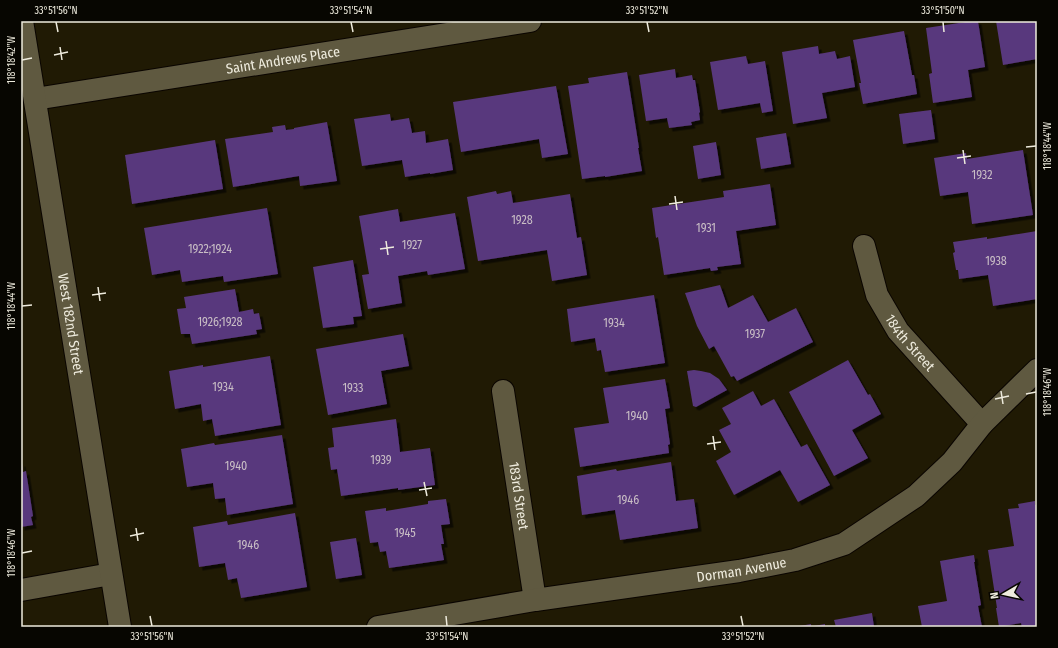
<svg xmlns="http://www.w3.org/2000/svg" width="1058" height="648" font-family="'Fira Sans Condensed',sans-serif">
	<defs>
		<filter id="shadow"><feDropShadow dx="3.5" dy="3.5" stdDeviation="0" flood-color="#0009"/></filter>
	</defs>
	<rect width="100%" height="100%" fill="#201a04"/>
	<!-- building -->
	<g fill="#59377d" filter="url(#shadow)">
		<polygon points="972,21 978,21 985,67 968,70 972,97 933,103 929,74 932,73 926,28"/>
		<polygon points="996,21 1037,21 1037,59 1003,65"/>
		<polygon points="904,31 912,75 914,75 917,94 863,104 859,83 861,83 853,40"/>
		<polygon points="818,46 819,54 835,51 837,59 850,56 855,87 822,93 827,118 793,124 782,52"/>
		<polygon points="746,56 748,64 765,61 773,111 762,113 760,103 718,110 710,62"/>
		<polygon points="675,69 676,78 692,75 693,80 695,80 700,112 699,113 700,120 691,122 692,125 669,128 667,118 646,121 639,75"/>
		<polygon points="627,72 639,148 638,148 642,171 605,177 605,176 582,179 568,86 589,83 588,78"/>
		<polygon points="556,86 568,154 542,158 539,139 461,152 453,102"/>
		<polygon points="931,110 935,139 903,144 899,114"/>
		<polygon points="390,114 391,121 409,118 412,133 425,131 426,143 448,139 453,170 430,174 430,173 405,177 402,160 362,166 354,119"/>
		<polygon points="327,122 337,181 300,186 299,176 233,187 225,139 273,132 272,127 285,125 286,130 294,129 294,128"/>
		<polygon points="786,133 791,164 761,169 756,138"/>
		<polygon points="215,140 223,189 132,204 125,155"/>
		<polygon points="716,142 721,175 698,179 693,146"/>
		<polygon points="1023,150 1033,215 972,224 968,192 940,196 934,158 966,153 967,159"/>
		<polygon points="770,184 776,225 736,231 741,264 717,267 718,270 711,271 710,268 664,275 658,237 656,238 652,208 724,197 723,191"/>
		<polygon points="496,191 497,194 511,191 513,203 570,194 577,238 581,237 587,275 552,281 547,250 478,261 467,197"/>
		<polygon points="267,208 278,274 224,282 223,276 182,282 180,270 152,275 144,228"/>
		<polygon points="398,209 400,222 455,213 465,269 428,275 427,271 398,276 402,303 368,309 362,275 369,274 359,216"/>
		<polygon points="1037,231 1037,299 993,306 988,275 959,279 958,270 956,270 953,253 955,252 953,242 987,237 987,239"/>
		<polygon points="353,260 362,316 353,317 354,324 323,328 313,267"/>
		<polygon points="720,285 728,308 753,295 768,322 796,308 813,342 737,381 734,376 731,377 714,346 709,349 697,326 685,293"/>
		<polygon points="235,289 239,312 253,309 254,314 259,313 262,329 256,330 257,334 192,344 190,334 181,334 177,309 186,308 184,297"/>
		<polygon points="654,295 665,363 605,372 601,350 597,351 595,338 571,342 567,309"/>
		<polygon points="403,334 409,366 381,371 387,404 328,415 316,349"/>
		<polygon points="270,356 281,425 215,436 212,419 203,421 201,404 175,409 169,371 203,365 203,367"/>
		<polygon points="848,360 868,395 870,394 881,414 852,430 868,458 834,476 789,392"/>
		<polygon points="694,370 701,371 710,373 719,379 727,390 696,407 693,406 687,371"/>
		<polygon points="665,379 670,408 665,409 670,444 668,445 669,453 580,467 574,428 609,423 603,388"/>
		<polygon points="753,391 761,406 774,399 801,447 807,444 830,485 798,502 780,470 734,495 716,461 731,452 719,430 731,424 722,408"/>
		<polygon points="396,419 400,452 430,448 435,485 398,490 398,488 341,496 337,469 331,470 328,448 334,447 332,428"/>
		<polygon points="282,435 293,504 227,515 225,498 215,499 213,483 187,487 181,449 214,443 215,445"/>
		<polygon points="671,462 676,501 694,499 698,528 620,540 615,510 582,515 577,476 616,469 617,471"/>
		<polygon points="21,463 22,463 23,472 26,471 33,516 31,517 33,525 21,527"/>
		<polygon points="446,499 450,524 441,525 444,544 441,544 444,560 389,568 386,551 380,552 378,542 370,543 365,511 386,508 386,511 428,504 428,501"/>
		<polygon points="1035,501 1035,505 1037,504 1037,626 1022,627 1021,623 999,627 996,608 997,608 988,550 1014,546 1008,509 1019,508 1018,504"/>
		<polygon points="295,513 307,587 241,598 237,578 228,580 225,563 199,567 193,527 227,521 228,525"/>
		<polygon points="356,538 362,575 336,579 330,542"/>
		<polygon points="974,555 975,562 974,562 981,605 978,606 982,627 922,627 918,606 947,601 940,561"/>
		<polygon points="872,613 874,627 836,627 834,620"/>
		<polygon points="811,624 811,627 800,627 800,626"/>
		<polygon points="825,624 825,627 814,627 814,626"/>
	</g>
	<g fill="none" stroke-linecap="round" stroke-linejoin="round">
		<defs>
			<g id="minor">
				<path id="s1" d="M 35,99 L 530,21"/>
				<path id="s2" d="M 864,246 L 877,295 L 898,331 L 982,424"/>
				<path id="s3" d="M 503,391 L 535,600"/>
				<polyline points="21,590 111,574"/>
				<path id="s4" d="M 378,627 L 535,600 L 739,571 L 795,560 L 844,544 L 916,496 L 952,462 L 982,424 L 1037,370"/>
			</g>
			<g id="secondary">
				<path id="s5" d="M 22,21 L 120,627"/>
			</g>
		</defs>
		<!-- minor casing -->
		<use href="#minor" stroke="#0a0500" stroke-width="24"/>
		<!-- secondary casing -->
		<use href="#secondary" stroke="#0a0500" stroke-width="24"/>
		<!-- minor -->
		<use href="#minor" stroke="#5f5940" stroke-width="22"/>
		<!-- secondary -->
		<use href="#secondary" stroke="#5f5940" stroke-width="22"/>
	</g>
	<!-- ticks -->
	<path fill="none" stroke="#eeebdd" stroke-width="1.5" d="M 56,22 L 58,32M 351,22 L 353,32M 647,22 L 649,32M 943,22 L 944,32M 60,47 L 62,60M 54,55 L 68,52M 22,60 L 32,58M 1026,147 L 1036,146M 963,150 L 965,164M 957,158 L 971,156M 675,196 L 677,210M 669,204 L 683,202M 386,241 L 388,255M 380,249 L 394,247M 98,287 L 100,301M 92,295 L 106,293M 22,306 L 32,305M 1001,391 L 1003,404M 1026,394 L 1036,392M 995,399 L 1009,396M 713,436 L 715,450M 707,444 L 721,442M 424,482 L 427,496M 419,490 L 432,488M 136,528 L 138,541M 130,536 L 144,533M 22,553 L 32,551M 150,616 L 152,626M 446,616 L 447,626M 741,616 L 743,626"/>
	<g text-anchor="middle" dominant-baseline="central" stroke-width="4" stroke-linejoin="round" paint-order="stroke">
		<!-- number labels -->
		<g font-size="12" fill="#c9bec5">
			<text x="982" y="175">1932</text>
			<text x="522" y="220">1928</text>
			<text x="706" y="228">1931</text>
			<text x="412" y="245">1927</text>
			<text x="210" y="249">1922;1924</text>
			<text x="996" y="261">1938</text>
			<text x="220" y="322">1926;1928</text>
			<text x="614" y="323">1934</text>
			<text x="755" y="334">1937</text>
			<text x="223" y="387">1934</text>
			<text x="353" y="388">1933</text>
			<text x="637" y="416">1940</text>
			<text x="381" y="460">1939</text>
			<text x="236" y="466">1940</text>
			<text x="628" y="500">1946</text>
			<text x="405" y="533">1945</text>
			<text x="248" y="545">1946</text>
		</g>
		<!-- street labels -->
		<g font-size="14" fill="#eeebdd" stroke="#070601">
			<text stroke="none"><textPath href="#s1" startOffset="251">Saint Andrews Place</textPath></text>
			<text stroke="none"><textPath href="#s5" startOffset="307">West 182nd Street</textPath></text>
			<text stroke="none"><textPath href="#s2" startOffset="109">184th Street</textPath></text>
			<text stroke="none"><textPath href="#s3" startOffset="106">183rd Street</textPath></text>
			<text stroke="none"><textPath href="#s4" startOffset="368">Dorman Avenue</textPath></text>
		</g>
	</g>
	<!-- border -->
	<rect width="1058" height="648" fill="none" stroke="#070601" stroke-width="44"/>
	<!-- north arrow -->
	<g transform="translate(1004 594) rotate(261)" stroke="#070601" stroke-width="3" paint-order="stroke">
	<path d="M0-3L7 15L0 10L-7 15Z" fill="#eeebdd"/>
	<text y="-6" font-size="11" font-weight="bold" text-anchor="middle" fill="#eeebdd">N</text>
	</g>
	<rect x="22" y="22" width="1014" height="604" fill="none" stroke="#eeebdd" stroke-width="1.5"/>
	<g font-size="10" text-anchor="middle" fill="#eeebdd">
		<text x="56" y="14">33°51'56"N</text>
		<text x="351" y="14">33°51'54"N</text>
		<text x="647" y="14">33°51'52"N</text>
		<text x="943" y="14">33°51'50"N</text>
		<text transform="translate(11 60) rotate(-90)" y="4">118°18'42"W</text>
		<text transform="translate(1047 146) rotate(-90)" y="4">118°18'44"W</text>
		<text transform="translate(11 306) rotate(-90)" y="4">118°18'44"W</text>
		<text transform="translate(1047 392) rotate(-90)" y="4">118°18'46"W</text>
		<text transform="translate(11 553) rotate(-90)" y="4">118°18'46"W</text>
		<text x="152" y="640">33°51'56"N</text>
		<text x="447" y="640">33°51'54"N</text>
		<text x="743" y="640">33°51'52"N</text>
	</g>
</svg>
